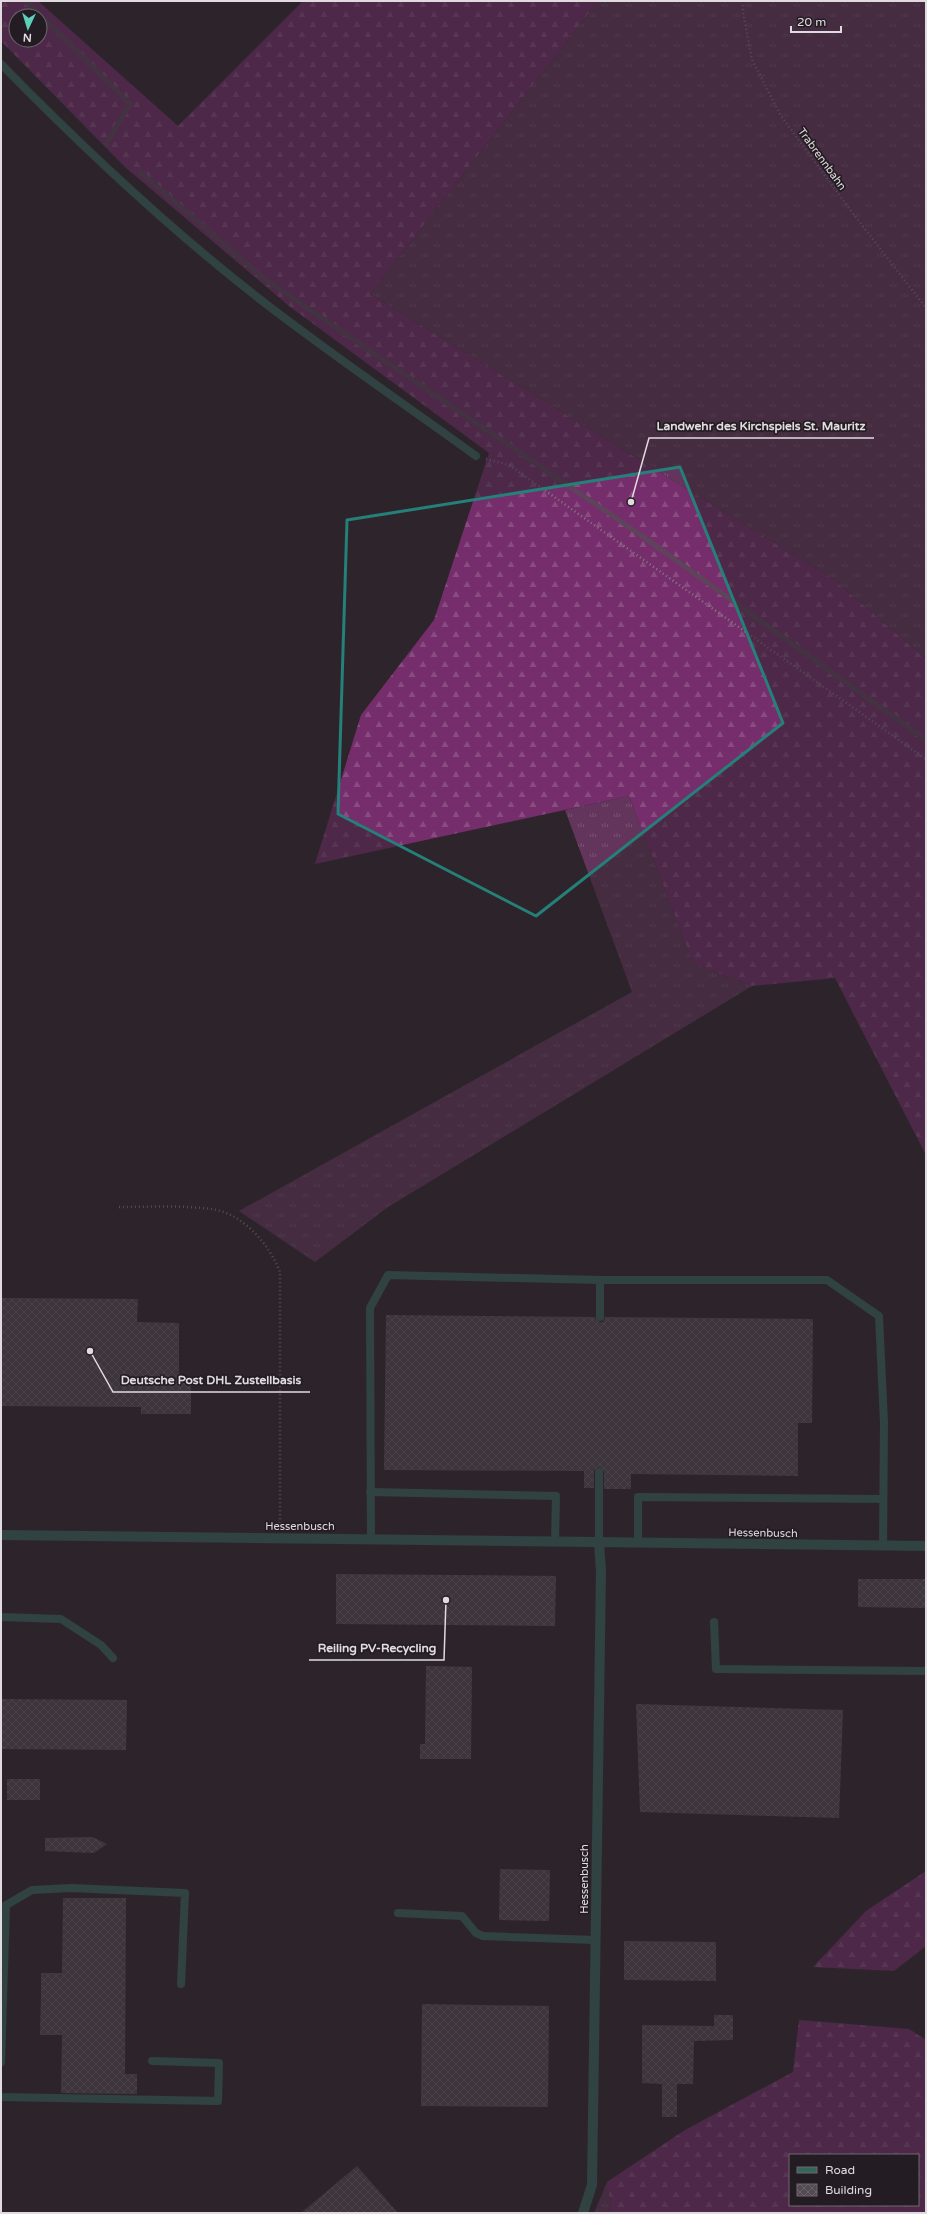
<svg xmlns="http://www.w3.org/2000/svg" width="927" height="2214" font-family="'Varela Round',sans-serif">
	<defs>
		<pattern id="grass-tufts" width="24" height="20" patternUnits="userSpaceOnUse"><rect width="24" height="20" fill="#63355c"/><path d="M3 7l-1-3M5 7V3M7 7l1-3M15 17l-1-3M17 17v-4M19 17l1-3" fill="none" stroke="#795273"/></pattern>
		<pattern id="forest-firs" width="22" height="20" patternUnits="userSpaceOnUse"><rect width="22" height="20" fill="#752e6b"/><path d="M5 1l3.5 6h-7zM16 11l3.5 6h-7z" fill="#884c80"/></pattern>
		<pattern id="building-cross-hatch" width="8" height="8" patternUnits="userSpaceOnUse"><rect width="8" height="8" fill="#534b51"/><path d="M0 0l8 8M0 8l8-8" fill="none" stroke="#6b646a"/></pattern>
	</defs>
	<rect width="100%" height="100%" fill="#2d252b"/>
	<!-- grass -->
	<g fill="url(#grass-tufts)">
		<polygon points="598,1 926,1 926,659 833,579 370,294"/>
		<polygon points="629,796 693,963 752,986 388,1207 315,1262 239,1211 632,992 565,810"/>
		<polygon points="607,2182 612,2213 594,2213"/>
	</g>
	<!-- forest -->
	<g fill="url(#forest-firs)" fill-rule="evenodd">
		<path d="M 1,1 L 38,1 L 178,126 L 303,1 L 598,1 L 370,294 L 833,579 L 926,659 L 926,1155 L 835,978 L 752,986 L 693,963 L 629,796 L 315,864 L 361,715 L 434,620 L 489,453 L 289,306 L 125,167 L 1,41 ZM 16,16 L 40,16 L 40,40 L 16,40 Z"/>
		<polygon points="926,1871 926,1946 894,1971 813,1967 866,1911"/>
		<path d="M 799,2020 L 909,2029 L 926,2040 L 926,2213 L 612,2213 L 607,2182 L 685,2130 L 793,2072 ZM 790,2155 L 918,2155 L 918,2205 L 790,2205 Z"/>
	</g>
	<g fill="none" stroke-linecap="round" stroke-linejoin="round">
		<!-- stream -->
		<g stroke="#5e445b" stroke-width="5">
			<polyline points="26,1 130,104 106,144"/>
			<polyline points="141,173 266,280 645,538 926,740"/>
		</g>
	</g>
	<!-- building -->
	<g fill="url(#building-cross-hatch)">
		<polygon points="1,1298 138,1299 137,1322 179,1323 179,1380 191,1380 191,1414 141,1414 141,1407 1,1406"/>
		<polygon points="386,1315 594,1317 600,1322 603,1322 605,1317 813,1319 812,1423 798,1423 798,1476 631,1474 631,1489 604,1489 604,1472 599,1467 594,1470 594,1488 584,1488 584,1471 384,1470"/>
		<polygon points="336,1574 556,1576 555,1626 336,1624"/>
		<polygon points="858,1579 926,1579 926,1608 858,1607"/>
		<polygon points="426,1666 472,1667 471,1759 420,1759 420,1744 425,1744"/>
		<polygon points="1,1699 127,1700 126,1750 1,1749"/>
		<polygon points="636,1704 843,1710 839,1818 640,1812"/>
		<rect x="7" y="1779" width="33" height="21"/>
		<polygon points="92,1837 107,1844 94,1853 45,1851 45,1838"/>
		<polygon points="500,1869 550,1870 549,1921 499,1920"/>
		<polygon points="63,1898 126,1898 125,2074 137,2074 137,2094 61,2093 62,2035 40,2035 41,1994 41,1973 62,1973"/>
		<polygon points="624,1941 716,1942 716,1981 624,1980"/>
		<polygon points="422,2004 549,2006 548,2107 421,2106"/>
		<polygon points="714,2015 733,2015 733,2040 694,2041 693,2084 677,2084 677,2117 662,2117 662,2084 642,2083 642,2025 714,2026"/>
		<polygon points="357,2166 398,2213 301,2213"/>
	</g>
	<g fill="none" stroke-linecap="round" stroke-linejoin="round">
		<!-- path -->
		<g stroke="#837c81" stroke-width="2.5" stroke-dasharray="1 3" stroke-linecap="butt">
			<polyline points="743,1 743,12 752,60 781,116 848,207 926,308"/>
			<polyline points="486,459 509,465 926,759"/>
			<path d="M 119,1207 C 149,1207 181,1205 211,1209 C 243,1213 269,1244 280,1272 L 280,1525"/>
		</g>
		<!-- lane -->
		<g stroke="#34665c" stroke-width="8">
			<path d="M 1,64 C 91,156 186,245 290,322 C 351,368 414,411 476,456"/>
			<polyline points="600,1317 600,1280"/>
			<polyline points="370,1492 556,1496 555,1542"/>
			<polyline points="371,1538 370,1308 388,1275 600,1280 827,1280 879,1316 884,1423 883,1546"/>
			<polyline points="599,1543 599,1472"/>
			<polyline points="638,1543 638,1497 883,1499"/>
			<polyline points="1,1617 61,1619 101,1645 113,1658"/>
			<polyline points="714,1622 716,1669 926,1671"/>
			<polyline points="1,1908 32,1890 71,1888 185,1893 181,1984"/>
			<polyline points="398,1913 462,1916 476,1933 483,1936 596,1940"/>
			<polyline points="1,2062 6,1905"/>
			<polyline points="1,2097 218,2101 219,2063 152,2061"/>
		</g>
		<!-- street -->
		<g stroke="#34665c" stroke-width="10">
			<polyline points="1,1535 926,1546"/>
			<polyline points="583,2213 592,2185 601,1571 599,1543"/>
		</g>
	</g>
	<!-- marked area -->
	<path d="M0 0H927V2214H0ZM 680,467 L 783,723 L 536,916 L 338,814 L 347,520 Z" fill="#2d252b" fill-opacity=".55" fill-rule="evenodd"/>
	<path fill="none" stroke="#248079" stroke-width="3" stroke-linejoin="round" d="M 680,467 L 783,723 L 536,916 L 338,814 L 347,520 Z"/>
	<g text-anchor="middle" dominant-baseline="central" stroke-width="3.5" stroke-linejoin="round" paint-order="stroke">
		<!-- street labels -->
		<g font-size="11" fill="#e0dbdf" stroke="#231c22">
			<text transform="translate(822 159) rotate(54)">Trabrennbahn</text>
			<text x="300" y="1526">Hessenbusch</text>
			<text transform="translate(763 1533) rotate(1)">Hessenbusch</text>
			<text transform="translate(584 1879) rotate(-90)">Hessenbusch</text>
		</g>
	</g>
	<!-- callouts -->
	<path fill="none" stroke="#e0dbdf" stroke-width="1.5" d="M631 502L649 438H874M90 1351L113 1392H310M446 1600L444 1660H309"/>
	<g fill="#e0dbdf" stroke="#231c22" stroke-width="1.5">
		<circle cx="631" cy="502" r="4"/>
		<circle cx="90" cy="1351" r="4"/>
		<circle cx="446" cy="1600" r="4"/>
	</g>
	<g font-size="12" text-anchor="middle" font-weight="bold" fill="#e0dbdf" stroke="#231c22" stroke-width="3.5" stroke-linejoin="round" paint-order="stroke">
		<text x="761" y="430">Landwehr des Kirchspiels St. Mauritz</text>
		<text x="211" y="1384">Deutsche Post DHL Zustellbasis</text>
		<text x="377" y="1652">Reiling PV-Recycling</text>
	</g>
	<!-- border -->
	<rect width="927" height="2214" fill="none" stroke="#e0dbdf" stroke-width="4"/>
	<!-- legend -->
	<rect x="789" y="2154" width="130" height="52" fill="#231c22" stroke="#6f686e"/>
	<rect x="797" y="2167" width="20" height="6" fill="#34665c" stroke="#6f686e"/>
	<text x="825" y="2174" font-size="12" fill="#e0dbdf">Road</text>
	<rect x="797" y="2184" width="20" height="12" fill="url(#building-cross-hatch)" stroke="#6f686e"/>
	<text x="825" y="2194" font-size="12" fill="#e0dbdf">Building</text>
	<!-- north arrow -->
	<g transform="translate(28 28) rotate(184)"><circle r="19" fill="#231c22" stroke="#6f686e"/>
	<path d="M0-3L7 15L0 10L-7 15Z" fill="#5dceb9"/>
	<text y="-6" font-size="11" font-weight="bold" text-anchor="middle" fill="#e0dbdf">N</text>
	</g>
	<!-- scale -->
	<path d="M791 26v6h50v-6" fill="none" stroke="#e0dbdf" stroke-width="2"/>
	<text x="797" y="26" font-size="12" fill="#e0dbdf" stroke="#231c22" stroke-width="3" paint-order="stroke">20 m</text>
</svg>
